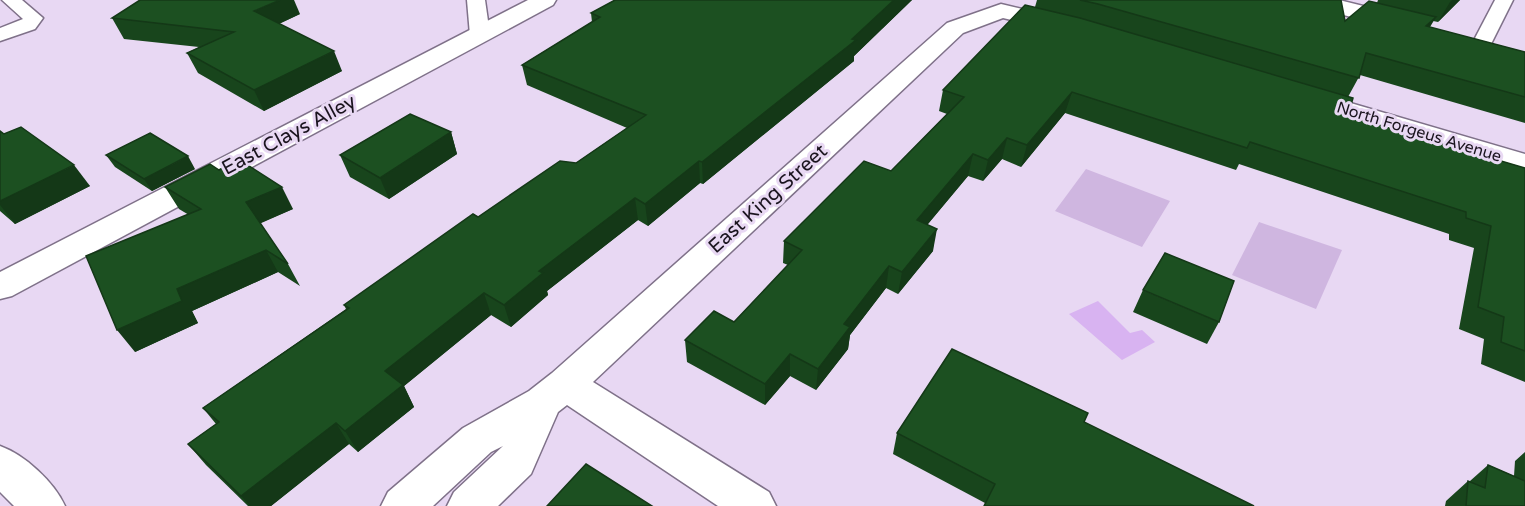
<svg xmlns="http://www.w3.org/2000/svg" width="1525" height="506" font-family="'Varela Round',sans-serif">
	<rect width="100%" height="100%" fill="#e8d8f3"/>
	<!-- green -->
	<g fill="#cfb6e0">
		<polygon points="1086,169 1170,201 1142,247 1055,211"/>
		<polygon points="1259,222 1342,250 1316,309 1232,275"/>
	</g>
	<!-- water -->
	<polygon fill="#d8b3f1" points="1098,301 1130,333 1142,330 1155,342 1122,360 1069,314"/>
	<g fill="none" stroke-linecap="round" stroke-linejoin="round">
		<defs>
			<g id="service">
				<polygon points="2,0 22,0 43,18 35,29 0,41 0,28 23,19"/>
				<polygon points="467,0 485,0 490,35 487,39 473,39 470,35"/>
				<polygon points="1495,0 1513,0 1490,46 1476,46 1473,42"/>
			</g>
			<g id="minor">
				<polygon points="528,0 556,0 553,5 12,296 0,299 0,272"/>
				<polygon points="1300,0 1339,0 1408,17 1412,22 1408,27 1400,29 1303,5"/>
				<polygon points="1001,4 1069,20 1073,25 1069,30 1061,32 1003,18 963,33 593,382 769,492 776,506 718,506 567,405 558,412 531,474 498,506 447,506 454,492 503,446 491,452 433,506 381,506 388,492 463,428 529,391 552,373 947,23"/>
				<polygon points="1306,90 1525,154 1525,173 1297,104 1293,98 1297,92"/>
				<path d="M 0,446 C 25,455 54,482 65,506 L 14,506 L 0,492 Z"/>
			</g>
		</defs>
		<!-- service casing -->
		<use href="#service" stroke="#7f7189" stroke-width="3"/>
		<!-- minor casing -->
		<use href="#minor" stroke="#7f7189" stroke-width="3"/>
		<!-- service -->
		<use href="#service" fill="#fff" fill-rule="evenodd"/>
		<!-- minor -->
		<use href="#minor" fill="#fff" fill-rule="evenodd"/>
	</g>
	<!-- wall -->
	<g fill="#18451c">
		<polygon points="615,0 912,0 854,56 854,61 703,184 700,183 648,226 638,220 547,291 548,295 511,327 491,315 404,386 414,407 358,452 349,444 271,506 248,506 206,465 188,444 216,424 203,408 346,309 344,305 478,217 576,163 627,128 527,85 522,65 592,22 591,13"/>
		<polygon points="1037,0 1341,0 1345,21 1377,3 1378,0 1460,0 1438,22 1433,21 1429,27 1525,52 1525,123 1360,75 1348,97 1348,116 1525,168 1525,382 1481,364 1484,339 1459,329 1474,248 1449,240 1449,234 1239,164 1236,170 1065,113 1021,167 1002,159 983,181 968,176 927,225 933,251 898,294 886,288 850,335 848,349 816,390 790,376 765,405 687,362 685,340 734,322 788,265 783,263 784,241 891,171 947,114 939,111 943,90 1035,7"/>
		<polygon points="300,14 279,24 342,71 264,111 198,73 187,53 199,47 124,39 112,18"/>
		<polygon points="0,131 4,134 90,186 15,224 0,211"/>
		<polygon points="451,132 457,154 389,199 350,177 340,155"/>
		<polygon points="106,155 195,169 152,191 115,167"/>
		<polygon points="219,170 293,209 260,223 288,264 300,286 278,272 192,311 198,323 135,352 189,215 179,209 165,187"/>
		<polygon points="1143,290 1219,322 1207,344 1133,312"/>
		<polygon points="1084,422 985,503 893,454 897,433"/>
		<polygon points="1525,452 1525,506 1445,506 1446,501 1468,481 1470,481 1488,465 1514,476 1515,461"/>
	</g>
	<!-- shaded-wall -->
	<g fill="#143817">
		<polygon points="280,0 294,0 300,14 263,31 254,11"/>
		<polygon points="894,0 912,0 854,56 854,61 703,184 702,162"/>
		<polygon points="1452,0 1460,0 1438,22 1450,2"/>
		<polygon points="1436,17 1424,37 1426,26"/>
		<polygon points="334,51 342,71 264,111 254,90"/>
		<polygon points="1072,92 1065,113 1021,167 1027,145"/>
		<polygon points="451,132 457,154 389,199 380,178"/>
		<polygon points="1007,138 1002,159 983,181 988,160"/>
		<polygon points="973,154 968,176 913,242 917,220"/>
		<polygon points="188,156 195,169 152,191 144,179"/>
		<polygon points="699,161 700,183 648,226 645,204"/>
		<polygon points="74,165 90,186 15,224 0,205 0,201"/>
		<polygon points="282,187 293,209 259,224 246,202"/>
		<polygon points="635,198 638,220 547,291 548,295 511,327 504,305 539,271"/>
		<polygon points="937,229 933,251 898,294 902,272"/>
		<polygon points="266,250 278,272 192,311 198,323 135,352 117,330 177,289"/>
		<polygon points="889,266 886,288 850,335 848,349 816,390 818,369 844,324"/>
		<polygon points="484,293 491,315 404,386 414,407 358,452 345,431 385,371"/>
		<polygon points="790,354 790,376 765,405 765,384"/>
		<polygon points="336,423 349,444 271,506 250,506 241,496"/>
	</g>
	<!-- building -->
	<g fill="#1c5021" stroke="#143817" stroke-width="1.5">
		<polygon points="140,0 280,0 254,11 334,51 254,90 187,53 234,32 112,18"/>
		<polygon points="615,0 894,0 852,39 856,40 702,162 699,161 645,204 635,198 539,271 543,273 504,305 484,293 385,371 403,385 345,431 336,423 241,496 188,444 219,422 203,408 349,308 344,305 473,214 478,217 560,161 576,163 646,115 522,65 600,17 591,13"/>
		<polygon points="1080,0 1341,0 1345,21 1369,1 1436,17 1426,26 1525,52 1525,97 1366,53 1359,78 1098,4"/>
		<polygon points="1025,5 1080,18 1353,98 1348,116 1525,168 1525,351 1501,342 1504,317 1478,307 1491,226 1466,218 1466,212 1250,142 1247,148 1072,92 1027,145 1007,138 988,160 973,154 917,220 937,229 902,272 889,266 844,324 850,327 818,369 790,354 765,384 685,340 714,311 734,322 802,250 784,241 864,161 891,171 964,97 943,90"/>
		<polygon points="410,114 451,132 380,178 340,155"/>
		<polygon points="21,127 74,165 0,201 0,131 4,134"/>
		<polygon points="150,133 188,156 144,179 106,155"/>
		<polygon points="238,159 282,187 246,202 288,264 266,250 177,289 182,301 117,330 86,256 201,209 165,187 210,164 219,170"/>
		<polygon points="1165,253 1234,281 1219,322 1143,290"/>
		<polygon points="952,349 1088,413 1084,422 1254,506 984,506 995,484 897,433"/>
		<polygon points="586,464 652,506 547,506"/>
		<polygon points="1488,465 1525,481 1525,506 1466,506 1468,481 1485,488"/>
	</g>
	<g text-anchor="middle" dominant-baseline="central" stroke-width="6" stroke-linejoin="round" paint-order="stroke">
		<!-- far-street labels -->
		<g font-size="16" fill="#1a141e" stroke="#e8d8f3">
			<text transform="translate(1419 132) rotate(17)">North Forgeus Avenue</text>
		</g>
		<!-- street labels -->
		<g font-size="20" fill="#1a141e" stroke="#e8d8f3">
			<text transform="translate(289 135) rotate(-28)">East Clays Alley</text>
			<text transform="translate(768 199) rotate(-42)">East King Street</text>
		</g>
	</g>
</svg>
